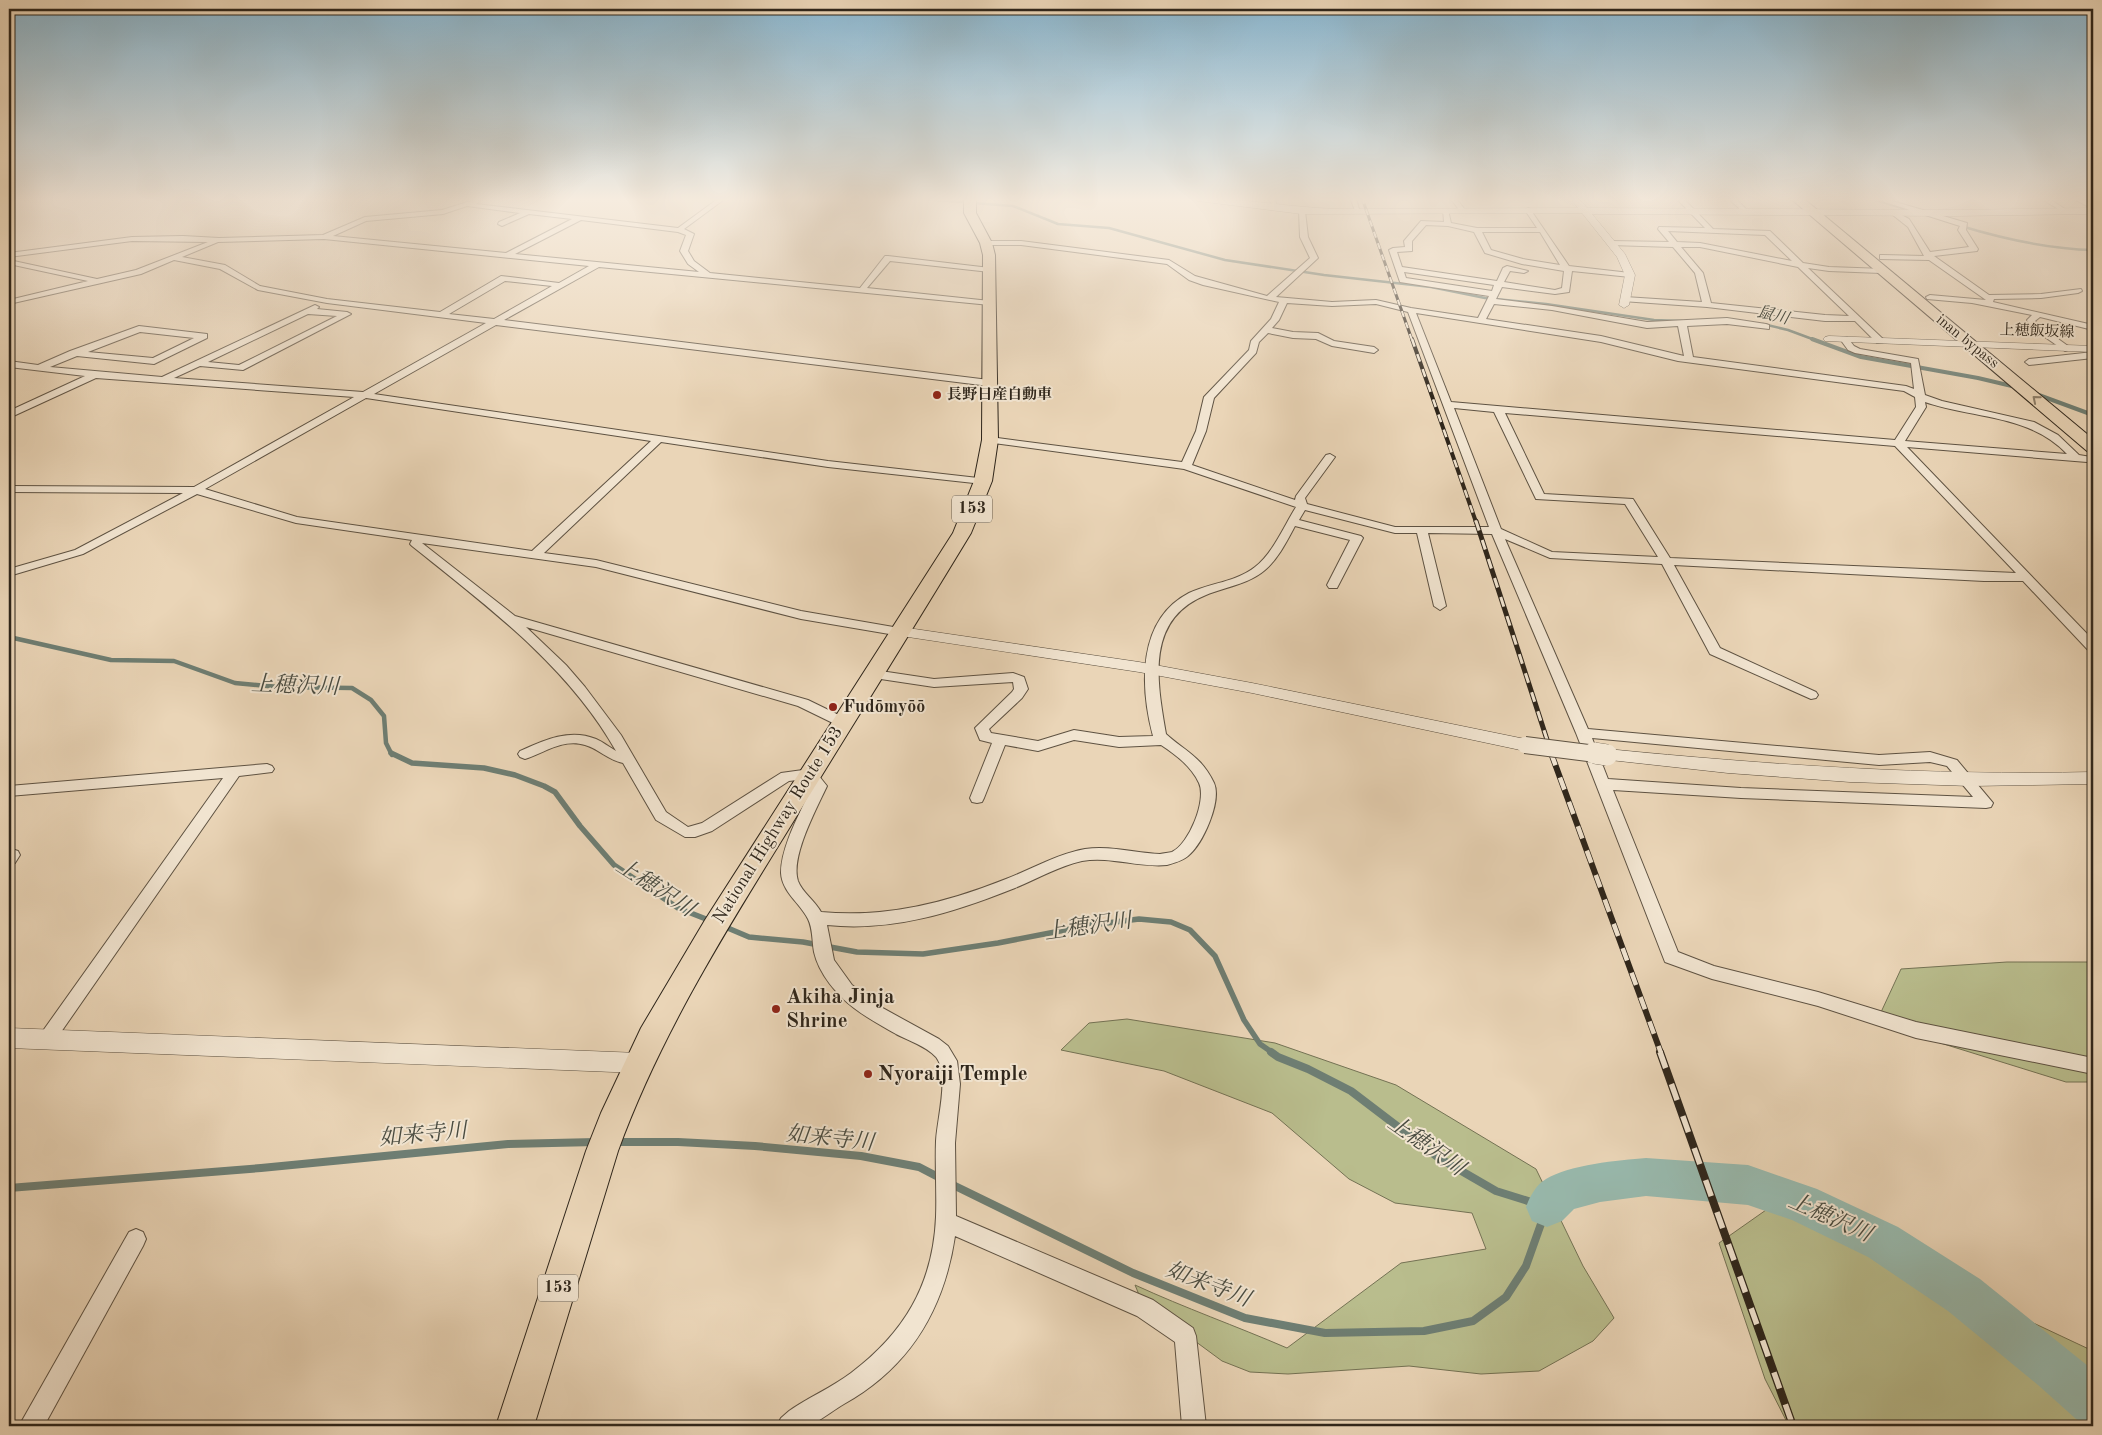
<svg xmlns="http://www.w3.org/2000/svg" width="2102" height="1435" font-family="'Old Standard TT','Noto Serif JP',serif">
	<rect width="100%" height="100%" fill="#ead5b7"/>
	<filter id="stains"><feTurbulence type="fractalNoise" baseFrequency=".004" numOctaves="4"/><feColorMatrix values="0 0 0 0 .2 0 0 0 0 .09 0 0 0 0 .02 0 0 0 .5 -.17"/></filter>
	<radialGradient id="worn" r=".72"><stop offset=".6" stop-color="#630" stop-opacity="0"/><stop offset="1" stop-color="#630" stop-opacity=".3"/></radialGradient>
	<!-- green -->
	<g fill="#b9bd8d" stroke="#747254">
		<polygon points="2007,962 2093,962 2093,1082 2066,1082 1876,1023 1901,969"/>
		<path d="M 1127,1019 L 1275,1043 L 1396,1085 L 1536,1169 L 1583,1266 L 1614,1318 L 1593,1341 L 1539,1371 L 1481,1374 L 1409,1366 L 1288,1374 L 1250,1372 L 1222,1361 L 1142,1302 L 1135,1285 C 1185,1308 1236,1326 1287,1348 L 1401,1263 L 1486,1249 L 1472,1213 L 1395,1203 L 1349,1179 L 1272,1113 L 1164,1071 L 1061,1050 L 1089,1023 Z"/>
		<polygon points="1776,1203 1847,1207 2027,1320 2093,1351 2093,1426 1789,1426 1765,1379 1719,1243"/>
	</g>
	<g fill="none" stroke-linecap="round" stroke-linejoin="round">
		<!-- stream-far4 -->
		<g stroke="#6e7e73" stroke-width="2.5">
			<polyline points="909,198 1013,206 1058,224 1109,228 1225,260 1324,275 1431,287 1485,298 1546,304 1654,320 1682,321"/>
			<polyline points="1869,198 1905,209"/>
			<path d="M 1961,226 C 2004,239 2048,249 2093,250"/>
			<polyline points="1763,324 1788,330 1815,340"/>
		</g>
		<!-- stream-far3 -->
		<g stroke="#6e7e73" stroke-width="4">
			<polyline points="1812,339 1861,357 1978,378 2016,387"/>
			<polyline points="2036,394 2093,415"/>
		</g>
		<!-- stream-far2 -->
		<polyline stroke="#6e7e73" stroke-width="4.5" points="9,637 111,660 174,661 235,683 279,687 352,688 371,700 384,716 386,743 392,755"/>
		<!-- stream-far1 -->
		<g stroke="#6e7e73" stroke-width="5.5">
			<polyline points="391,753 412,763 484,768 515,775 544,786 555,792 580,826 614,865 678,908 711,921"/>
			<polyline points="723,926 749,937 803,942 857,952 923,954 998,943 1091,925 1139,919 1171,922 1190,930 1215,956 1244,1020 1260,1044 1273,1053"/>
		</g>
		<!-- stream -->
		<g stroke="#6e7e73" stroke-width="8">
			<polyline points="615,1142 678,1142 755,1146 861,1156 919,1167 942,1179"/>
			<polyline points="951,1184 1133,1273 1245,1318 1325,1333 1424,1331 1473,1321 1506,1297 1526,1266 1547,1207 1496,1191 1439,1158 1351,1091 1308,1069 1278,1057 1271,1052"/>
			<polyline points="9,1188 261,1168 508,1144 596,1142"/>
		</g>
		<!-- river -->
		<path fill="#98b9ad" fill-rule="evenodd" d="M 1646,1158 L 1748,1165 L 1817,1189 L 1898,1227 L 1980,1279 L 2093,1370 L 2093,1426 L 2076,1419 L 2038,1385 L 1948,1311 L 1868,1257 L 1792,1220 L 1748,1205 L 1646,1196 L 1600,1202 L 1574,1209 L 1562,1221 L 1547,1227 L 1532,1221 L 1526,1207 C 1530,1196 1536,1185 1546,1179 C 1569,1165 1619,1160 1646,1158 Z"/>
		<defs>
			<g id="minor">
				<path d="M 719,198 L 726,198 L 684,229 L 694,234 L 688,251 L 694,261 L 710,273 L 860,288 L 885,256 L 888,256 L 990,268 L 994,270 L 990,272 L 890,261 L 867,288 L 990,301 L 994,303 L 990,305 L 599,267 L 504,320 L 989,380 L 994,383 L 989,386 L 496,325 L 374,394 L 828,461 L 987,479 L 988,481 L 983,484 L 828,467 L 661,442 L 544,553 L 596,560 L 801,611 L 905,629 L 907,632 L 901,636 L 801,619 L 596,567 L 422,543 L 515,616 L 808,700 L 847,719 L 849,722 L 847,725 L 837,725 L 798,706 L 526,627 L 566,665 L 585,687 L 621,735 L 666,812 L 688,827 L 702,823 L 781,773 L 810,769 L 815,771 L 827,786 C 817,808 790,857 798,881 C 802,892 815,901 821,912 C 886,918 946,903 1006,879 C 1032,869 1057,854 1085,849 C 1109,845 1135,853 1160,854 C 1164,853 1168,853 1172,852 C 1189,844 1207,800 1199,783 C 1191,766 1176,755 1161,745 L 1119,747 L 1074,740 L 1038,751 L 1005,745 L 984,798 L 982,802 L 977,803 L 972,802 L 970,798 L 992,743 L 980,740 L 975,728 L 1012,692 L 1014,689 L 1013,682 L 934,687 L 874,678 L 867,674 L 874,670 L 934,679 L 1013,673 L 1024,677 L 1028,689 L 1022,698 L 989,729 L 991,733 L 1038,741 L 1074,730 L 1119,737 L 1153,736 C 1140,687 1137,620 1189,593 C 1210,583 1236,582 1255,567 C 1273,553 1284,526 1296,507 L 1184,469 L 986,442 L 985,440 L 990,437 L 1182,462 L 1196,431 L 1204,397 L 1249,350 L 1251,341 L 1271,319 L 1279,302 L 1203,285 L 1189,280 L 1167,264 L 1021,245 L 983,245 L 983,241 L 1021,241 L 1169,260 L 1195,276 L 1267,296 L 1310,258 L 1300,237 L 1299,211 L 1302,209 L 1305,211 L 1308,237 L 1318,258 L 1276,297 L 1332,302 L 1376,300 L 1411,308 L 1478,318 L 1489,296 L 1400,282 L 1389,250 L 1393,248 L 1405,247 L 1404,241 L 1421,221 L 1444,222 L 1443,209 L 1448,210 L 1451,223 L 1477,228 L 1537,228 L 1525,210 L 1528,208 L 1530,209 L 1569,266 L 1630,273 L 1634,275 L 1630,277 L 1572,271 L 1569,292 L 1555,294 L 1502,287 L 1496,299 L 1552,306 L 1647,322 L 1727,318 L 1766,324 L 1769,325 L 1769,329 L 1727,324 L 1687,326 L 1693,357 L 1906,386 L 1914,389 L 1911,363 L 1855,353 L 1848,350 L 1840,339 L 1847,337 L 1854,346 L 1860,349 L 1918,359 L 1925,395 L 1942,401 L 2034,422 L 2058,435 L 2079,455 L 2091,457 L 2092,459 L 2087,462 L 1907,447 L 2093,640 L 2093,651 L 2088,650 L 2023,581 L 1984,581 L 1674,565 L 1720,648 L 1816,692 L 1818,695 L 1816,698 L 1811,699 L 1710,654 L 1662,564 L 1550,558 L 1505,539 L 1588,729 L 1879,755 L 1930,752 L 1957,760 L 1993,803 L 1991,807 L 1986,808 L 1741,798 L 1613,790 L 1678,952 L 1714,966 L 1818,992 L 1916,1022 L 2093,1058 L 2093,1074 L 1916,1038 L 1818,1006 L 1712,979 L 1665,962 L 1576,733 L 1492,534 L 1428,533 L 1446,606 L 1440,610 L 1434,606 L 1417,533 L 1395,533 L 1305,510 L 1299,520 L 1361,536 L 1363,538 L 1337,588 L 1329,588 L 1327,585 L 1350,540 L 1295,526 C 1287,541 1278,559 1265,570 C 1249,584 1225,587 1206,595 C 1145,619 1157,682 1166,734 C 1186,752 1201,756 1214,783 C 1222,801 1203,844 1188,856 C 1182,861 1174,863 1167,865 C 1138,868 1111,856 1082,861 C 1059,866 1037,879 1015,888 C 955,912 893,932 827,925 L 834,960 L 852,985 L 879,1006 L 939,1039 L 948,1046 L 957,1061 L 960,1084 L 955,1143 L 956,1216 L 1153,1300 L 1193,1328 L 1196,1336 L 1206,1426 L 1182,1426 L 1175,1342 L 1137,1316 L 955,1236 C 944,1310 910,1367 844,1404 C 832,1411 820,1421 808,1426 C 800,1429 786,1426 777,1426 L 781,1418 L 789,1411 C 809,1397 831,1388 851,1373 C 904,1333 933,1285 936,1217 C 937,1192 935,1166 936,1141 C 937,1119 950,1075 936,1057 C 926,1046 909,1041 896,1034 C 882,1026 867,1018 854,1008 C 837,995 819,974 814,952 C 812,941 813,929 808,919 C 800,903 782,892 781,873 C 781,846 801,811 812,787 L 806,779 L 789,781 L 712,831 L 695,837 L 685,837 L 656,820 L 623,763 C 608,760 599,749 585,745 C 563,738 544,753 525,759 L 520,757 L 518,754 L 520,751 C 544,740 570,728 596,739 C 603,742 609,747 616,751 C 568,666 487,606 412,546 L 410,544 L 412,540 L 296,523 L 197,494 L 83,554 L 9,576 L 9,569 L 75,550 L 183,493 L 9,492 L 9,486 L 194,487 L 354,397 L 96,378 L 9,418 L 9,411 L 85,376 L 9,367 L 9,361 L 38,365 L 70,351 L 139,326 L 207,334 L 207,338 L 154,364 L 77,356 L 50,367 L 162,377 L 315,305 L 319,307 L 317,309 L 347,312 L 351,314 L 243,370 L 200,366 L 174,378 L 363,392 L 486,323 L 327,303 L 258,290 L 220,269 L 174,260 L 141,274 L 9,304 L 9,300 L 88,281 L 9,264 L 9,260 L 97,279 L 136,270 L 208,242 L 132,241 L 9,257 L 9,253 L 132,237 L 183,236 L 219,238 L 323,235 L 365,217 L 442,210 L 477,199 L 480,201 L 476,204 L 678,228 ZM 467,206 L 520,213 L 499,222 L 498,224 L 502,226 L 529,214 L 572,219 L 506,253 L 333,236 L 366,221 L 443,214 ZM 581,220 L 678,232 L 686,235 L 680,251 L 688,264 L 699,272 L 515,254 ZM 1426,225 L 1448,226 L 1474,232 L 1485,253 L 1522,264 L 1564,271 L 1562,288 L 1555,290 L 1504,282 L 1510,271 L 1524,273 L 1528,271 L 1507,266 L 1503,268 L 1497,281 L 1402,267 L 1397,252 L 1412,251 L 1412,241 ZM 1482,232 L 1540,232 L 1560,265 L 1523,259 L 1491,250 ZM 324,239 L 589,266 L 559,283 L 501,276 L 440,312 L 327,299 L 260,286 L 225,265 L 182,257 L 218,242 ZM 1404,272 L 1494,285 L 1492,291 L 1406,278 ZM 505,281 L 552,286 L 494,319 L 449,314 ZM 1287,303 L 1332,306 L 1376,304 L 1408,312 L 1489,527 L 1395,527 L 1307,504 L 1305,498 L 1335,457 L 1330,454 L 1326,455 L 1296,496 L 1295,500 L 1192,465 L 1206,431 L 1214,398 L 1256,353 L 1259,342 L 1268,333 L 1293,338 L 1316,339 L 1332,346 L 1374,353 L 1378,350 L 1374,347 L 1334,341 L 1318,333 L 1293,332 L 1272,328 L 1279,320 ZM 1494,304 L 1552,310 L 1647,328 L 1678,326 L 1684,356 L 1601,336 L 1486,319 ZM 1416,313 L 1601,342 L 1678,361 L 1904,391 L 1915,397 L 1916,407 L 1895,440 L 1451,402 ZM 308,314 L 337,316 L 239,365 L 208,362 ZM 140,332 L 194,338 L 153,358 L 88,352 ZM 366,398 L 651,441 L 532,551 L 297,517 L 205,489 ZM 1925,402 C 1974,419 2029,414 2067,454 L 1905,441 L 1926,407 ZM 1454,408 L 1494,412 L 1536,499 L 1625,504 L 1658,557 L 1552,552 L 1501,529 ZM 1505,413 L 1895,446 L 2016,573 L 1670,558 L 1633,499 L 1544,494 ZM 1592,738 L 1879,765 L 1930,762 L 1947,766 L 1973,797 L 1741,788 L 1608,779 Z"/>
				<polygon points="1269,198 1275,198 1277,208 1273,208"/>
				<polygon points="1350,198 1356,198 1360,213 1356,213"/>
				<polygon points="1450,198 1456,198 1465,210 1464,211 1460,211"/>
				<path d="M 1676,198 L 1683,198 L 1713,229 L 1770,231 L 1803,263 L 1829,267 L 1884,269 L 1885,271 L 1881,273 L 1829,271 L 1808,268 L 1883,339 L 1883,343 L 1877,343 L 1855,321 L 1825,321 L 1707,307 L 1622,301 L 1621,299 L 1625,297 L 1702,302 L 1695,273 L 1673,247 L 1611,245 L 1607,243 L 1611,241 L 1669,242 L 1658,229 L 1659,227 L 1705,228 ZM 1668,231 L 1765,235 L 1792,261 L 1700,243 L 1677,242 ZM 1681,247 L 1700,247 L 1798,267 L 1849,316 L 1825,315 L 1711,303 L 1703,273 Z"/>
				<polygon points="1728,198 1735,198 1748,211 1743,212"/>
				<polygon points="1872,198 1882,198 1967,223 1966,230 1978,249 1977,251 1934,256 1989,295 2041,294 2081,289 2082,291 2078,293 2041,298 1994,299 1993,302 2093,325 2093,330 2040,317 2035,321 2036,323 2068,346 2068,350 2065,351 2029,326 2027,320 2032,315 1972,303 1927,299 1926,297 1930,295 1986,300 1929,260 1880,259 1880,255 1883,255 1924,256 1908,227 1889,212 1894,211 1909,219 1930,252 1969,247 1958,230 1960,226"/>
				<polygon points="2040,198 2048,198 2068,211 2063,212"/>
				<polygon points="2072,198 2080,198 2093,204 2093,209"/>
				<polygon points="2093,352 2093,358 2029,365 2025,362 2029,359"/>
				<polygon points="267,764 272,766 274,769 272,772 239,776 52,1045 46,1048 40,1045 37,1040 40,1035 223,778 9,796 9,786"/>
				<polygon points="12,849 18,851 20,855 15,863 9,865 9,850"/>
				<polygon points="136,1229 143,1232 146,1239 143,1246 44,1426 19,1426 129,1232"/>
			</g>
			<g id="tertiary">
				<path d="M 1194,198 C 1243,198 1292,208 1341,209 L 1578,208 L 1570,198 L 1579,198 L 1587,208 L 1953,210 L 2093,208 L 2093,214 L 1953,216 L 1592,214 L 1625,254 L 1635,275 L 1629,305 L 1624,308 L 1619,305 L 1625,275 L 1617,257 L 1582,213 L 1302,214 L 1198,201 Z"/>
				<polygon points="1829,336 2093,346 2093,352 1825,341 1823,339 1825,337"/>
				<polygon points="901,627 1139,662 1252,683 1525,739 1531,741 1534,745 1531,749 1525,751 1252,693 1139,672 895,635 893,632 895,629"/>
				<path d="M 1607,749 C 1769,765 1930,776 2093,772 L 2093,784 L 1971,786 L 1850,782 L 1728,773 L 1601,759 L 1598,755 L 1601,751 Z"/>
				<polygon points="9,1028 639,1053 647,1056 651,1063 647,1070 639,1073 9,1048"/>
			</g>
			<g id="trunk">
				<path d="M 964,198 L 976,198 L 976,213 L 992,243 L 995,255 L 998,440 L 992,481 L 971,533 C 910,634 847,734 785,835 C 722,937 659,1038 618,1151 L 534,1426 L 496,1426 L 586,1151 L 601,1113 L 641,1028 L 705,920 L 953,533 L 974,481 L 982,440 L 983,255 L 980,243 L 964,213 Z"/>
				<polygon points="1790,198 1803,198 2093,439 2093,452 2087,451"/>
			</g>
		</defs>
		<!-- minor casing -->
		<use href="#minor" stroke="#5e5242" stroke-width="2"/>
		<!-- tertiary casing -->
		<use href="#tertiary" stroke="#5e5242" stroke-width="1"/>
		<!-- trunk casing -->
		<use href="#trunk" stroke="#2f261b" stroke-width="2"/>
		<!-- minor -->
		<use href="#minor" fill="#f1e4d0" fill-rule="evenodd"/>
		<!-- tertiary -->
		<use href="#tertiary" fill="#f1e4d0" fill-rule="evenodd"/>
		<!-- trunk -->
		<use href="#trunk" fill="#ead5b7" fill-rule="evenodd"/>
		<defs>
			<polyline id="rail-far4" points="1362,198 1412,340"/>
			<polyline id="rail-far3" points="1412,339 1476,522"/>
			<polyline id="rail-far2" points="1476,521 1552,755"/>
			<polyline id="rail-far1" points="1551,753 1661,1053"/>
			<polyline id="rail" points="1660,1052 1793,1426"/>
		</defs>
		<!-- rail-far4 casing -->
		<use href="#rail-far4" stroke="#2f261b" stroke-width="3"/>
		<!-- rail-far3 casing -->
		<use href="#rail-far3" stroke="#2f261b" stroke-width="4"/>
		<!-- rail-far2 casing -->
		<use href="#rail-far2" stroke="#2f261b" stroke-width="5"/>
		<!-- rail-far1 casing -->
		<use href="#rail-far1" stroke="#2f261b" stroke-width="6"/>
		<!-- rail casing -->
		<use href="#rail" stroke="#2f261b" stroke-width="8"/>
		<!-- rail-far4 -->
		<use href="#rail-far4" stroke="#f1e4d0" stroke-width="2" stroke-dasharray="6" stroke-linecap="butt"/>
		<!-- rail-far3 -->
		<use href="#rail-far3" stroke="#f1e4d0" stroke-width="2.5" stroke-dasharray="8" stroke-linecap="butt"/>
		<!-- rail-far2 -->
		<use href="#rail-far2" stroke="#f1e4d0" stroke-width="3" stroke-dasharray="10" stroke-linecap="butt"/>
		<!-- rail-far1 -->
		<use href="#rail-far1" stroke="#f1e4d0" stroke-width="4.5" stroke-dasharray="13" stroke-linecap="butt"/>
		<!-- rail -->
		<use href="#rail" stroke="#f1e4d0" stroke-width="5.5" stroke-dasharray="17" stroke-linecap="butt"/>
		<defs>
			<polyline id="tertiary-bridge-far1" points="1525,745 1604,755"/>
			<polyline id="tertiary-bridge" points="1594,753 1607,755"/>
		</defs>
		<!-- tertiary-bridge-far1 casing -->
		<use href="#tertiary-bridge-far1" stroke="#5e5242" stroke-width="18" stroke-linecap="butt"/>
		<!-- tertiary-bridge casing -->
		<use href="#tertiary-bridge" stroke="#5e5242" stroke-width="22" stroke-linecap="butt"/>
		<!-- tertiary-bridge-far1 -->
		<use href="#tertiary-bridge-far1" stroke="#f1e4d0" stroke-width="16"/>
		<!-- tertiary-bridge -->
		<use href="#tertiary-bridge" stroke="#f1e4d0" stroke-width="21"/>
	</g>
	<!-- one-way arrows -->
	<defs><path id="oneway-chevron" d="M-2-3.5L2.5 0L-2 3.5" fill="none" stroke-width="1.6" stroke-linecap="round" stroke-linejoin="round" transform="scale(1.25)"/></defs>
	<use stroke="#8c7e69" href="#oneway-chevron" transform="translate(2036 399) rotate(-140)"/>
	<!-- sky -->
	<linearGradient id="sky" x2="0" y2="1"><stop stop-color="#88b6d0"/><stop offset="0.5" stop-color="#f6ecdf"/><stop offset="1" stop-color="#f6ecdf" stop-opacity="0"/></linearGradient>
	<rect width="2102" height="399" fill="url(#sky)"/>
	<!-- markers -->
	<g fill="#8f2418" stroke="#f1e4d0" stroke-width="2">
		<circle cx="937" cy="395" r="5"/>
		<circle cx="833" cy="707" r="5"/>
		<circle cx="776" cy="1009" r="5"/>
		<circle cx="868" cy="1074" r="5"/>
	</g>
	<g text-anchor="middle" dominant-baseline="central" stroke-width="4" stroke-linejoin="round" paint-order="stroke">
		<!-- far-street labels -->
		<g font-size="15" fill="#2f261b" stroke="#f1e4d0">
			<text transform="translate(2037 332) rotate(2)">上穂飯坂線</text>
			<text transform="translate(1967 342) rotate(39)">inan bypass</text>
		</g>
		<!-- far-poi labels -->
		<g font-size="15" font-weight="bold" fill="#2f261b" stroke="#f1e4d0" text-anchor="start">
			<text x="947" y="395">長野日産自動車</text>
		</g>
		<!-- far-water labels -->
		<g font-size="16" font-style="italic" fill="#494b40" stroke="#f1e4d0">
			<text transform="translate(1773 316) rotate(14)">鼠川</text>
		</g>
		<!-- shield labels -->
		<g fill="#f1e4d0" stroke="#695f51" stroke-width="1">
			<rect x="952" y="495.5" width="40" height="27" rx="4"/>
			<rect x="538" y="1274.5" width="40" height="27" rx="4"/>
		</g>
		<g font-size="16" font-weight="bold" fill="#2f261b">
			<text x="972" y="509">153</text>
			<text x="558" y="1288">153</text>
		</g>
		<!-- poi labels -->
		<g font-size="18" font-weight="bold" fill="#2f261b" stroke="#f1e4d0" text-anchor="start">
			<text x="843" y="707">Fudōmyōō</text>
		</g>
		<!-- street labels -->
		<g font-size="18" fill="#2f261b" stroke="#f1e4d0">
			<text transform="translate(778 825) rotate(-58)">National Highway Route 153</text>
		</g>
		<!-- near-poi labels -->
		<g font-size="21" font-weight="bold" fill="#2f261b" stroke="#f1e4d0" text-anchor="start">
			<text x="786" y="997">Akiha Jinja<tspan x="786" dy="24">Shrine</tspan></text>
			<text x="878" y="1074">Nyoraiji Temple</text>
		</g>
		<!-- near-water labels -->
		<g font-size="22" font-style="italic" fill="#494b40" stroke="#f1e4d0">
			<text transform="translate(295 686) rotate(2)">上穂沢川</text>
			<text transform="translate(655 888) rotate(33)">上穂沢川</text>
			<text transform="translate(1088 927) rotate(-8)">上穂沢川</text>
			<text transform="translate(423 1135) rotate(-5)">如来寺川</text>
			<text transform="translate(830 1139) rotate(6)">如来寺川</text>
			<text transform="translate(1426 1146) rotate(35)">上穂沢川</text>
			<text transform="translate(1830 1218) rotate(24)">上穂沢川</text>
			<text transform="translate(1208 1285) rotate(21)">如来寺川</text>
		</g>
	</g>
	<!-- margin -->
	<rect width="2102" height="1435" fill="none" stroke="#ead5b7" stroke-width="30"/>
	<rect x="10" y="10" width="2082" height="1415" fill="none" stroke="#2f261b" stroke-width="2.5"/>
	<rect x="15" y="15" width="2072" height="1405" fill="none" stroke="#2f261b"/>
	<rect width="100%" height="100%" filter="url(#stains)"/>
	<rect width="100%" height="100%" fill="url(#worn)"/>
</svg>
